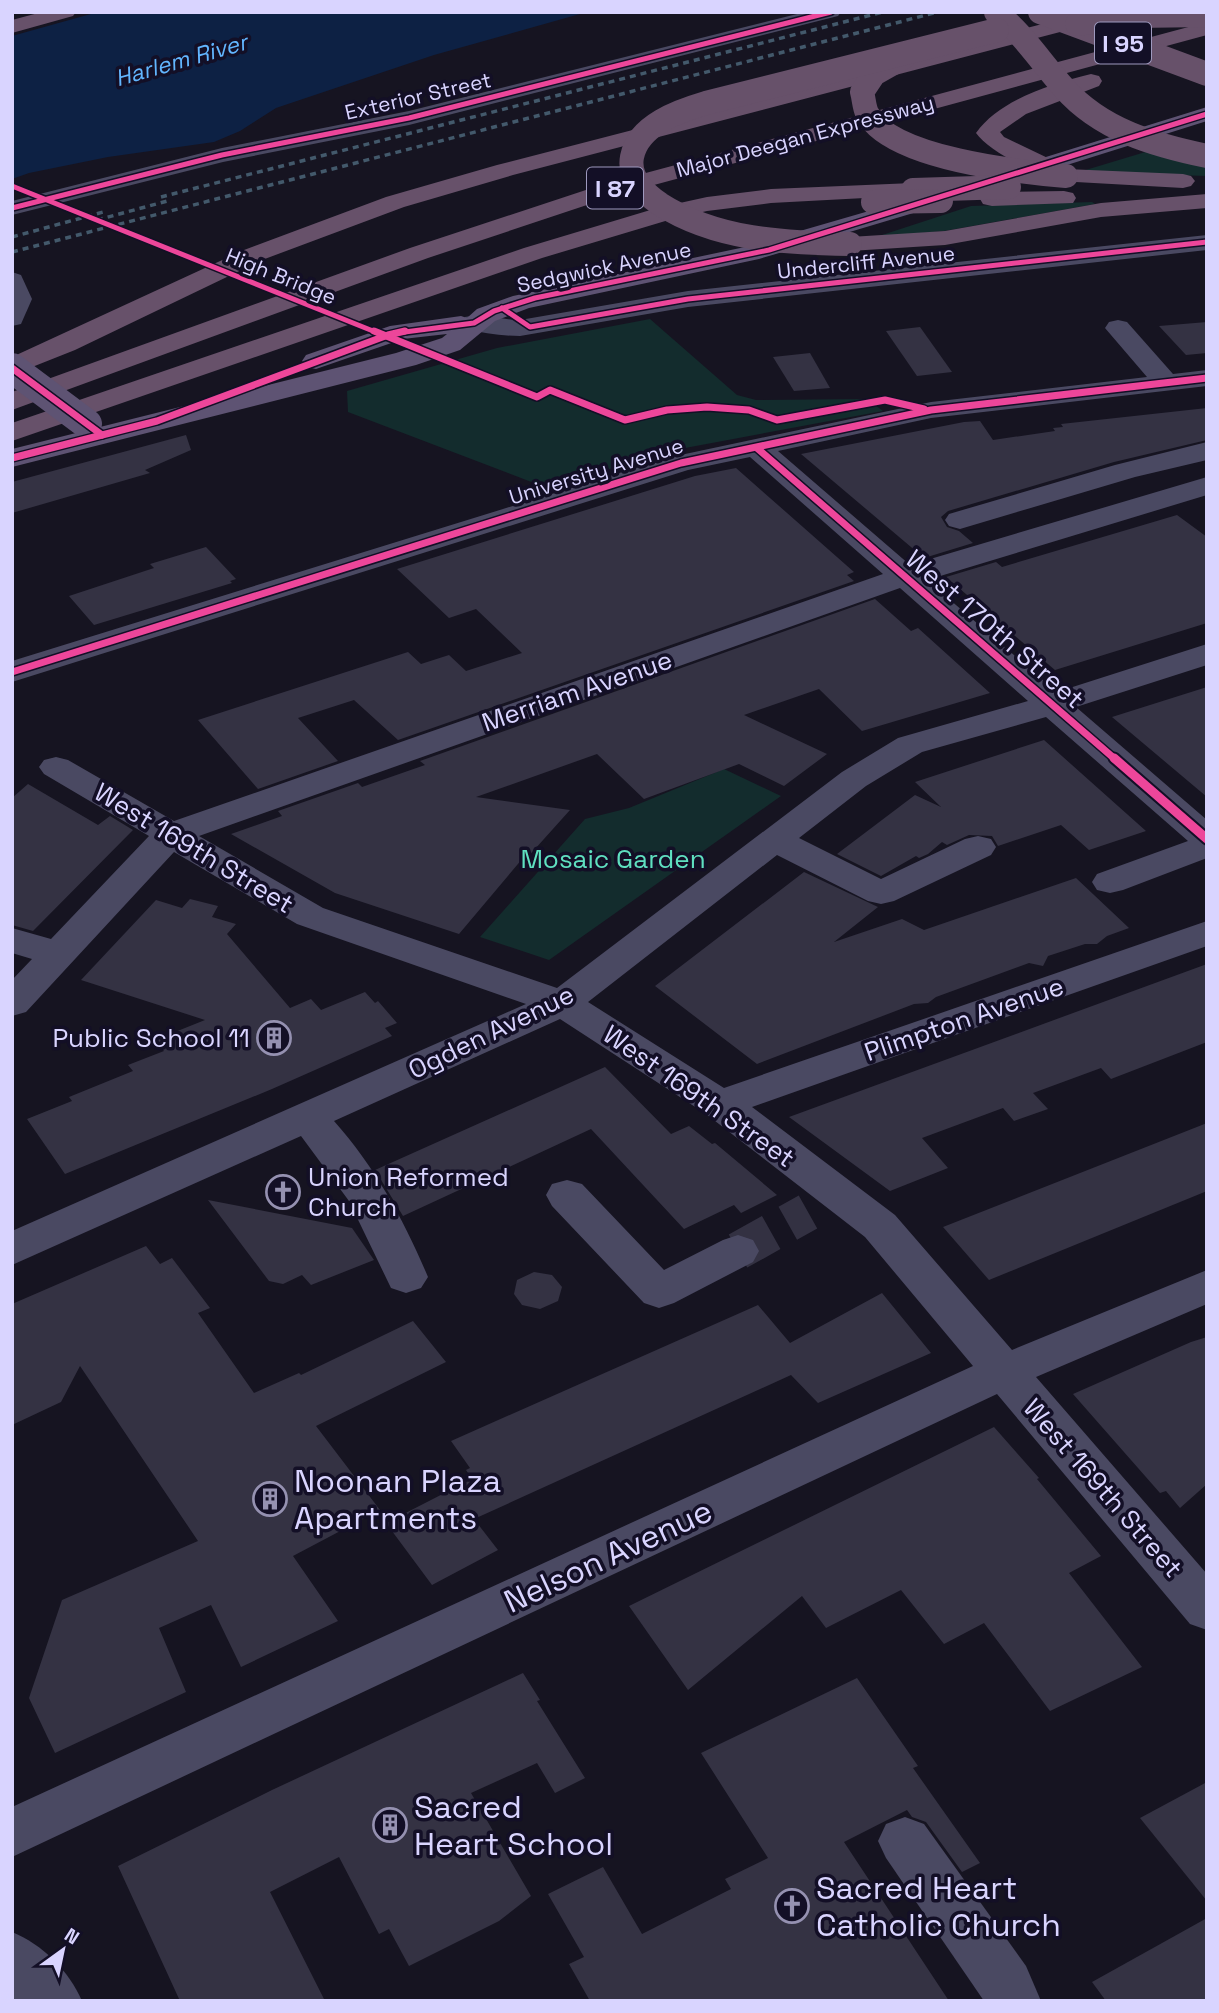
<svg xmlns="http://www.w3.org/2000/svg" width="1219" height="2013" font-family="'Space Grotesk',sans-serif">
  <rect width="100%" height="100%" fill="#161421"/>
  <g fill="#132c2d">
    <polygon points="1152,150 1207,163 1207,176 1079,172"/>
    <polygon points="1092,202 1095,204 944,231 876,237 971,206"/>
    <polygon points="650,319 737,395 756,400 867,399 883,411 669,451 547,488 348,412 347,391 497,348"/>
    <polygon points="724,769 781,796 549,960 480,937 585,819 629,808"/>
  </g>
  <polygon fill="#0d2144" points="98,12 587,12 434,55 276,108 240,131 214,142 108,157 29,173 12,179 12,36"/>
  <g fill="#343243">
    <polygon points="1207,322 1207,353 1186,355 1159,326"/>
    <polygon points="920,327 952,372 917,376 886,331"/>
    <polygon points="810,353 830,388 794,391 773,357"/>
    <polygon points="1207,408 1207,440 1114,462 948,511 941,517 947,527 959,531 973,543 924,558 801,454 964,422 980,421 993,440 1055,431 1053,428 1063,427 1061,424"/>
    <polygon points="186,435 191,450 145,470 150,473 12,513 12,482"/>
    <polygon points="736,468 854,572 847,575 854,581 398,740 354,700 298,718 338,761 258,789 198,720 408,652 421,664 449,655 466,671 522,653 476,609 449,618 397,569 695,476"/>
    <polygon points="1177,515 1207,537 1207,623 1055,670 946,577 996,562 1002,567"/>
    <polygon points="206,547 236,579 230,581 232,583 94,625 69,596 154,568 150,564"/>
    <polygon points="875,599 911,631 918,628 990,693 862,731 819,689 744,715 827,754 784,786 739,764 644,799 597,754 476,797 570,810 526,859 523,858 459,934 335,893 231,834 282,816 278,811 358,783 362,787 425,765 420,761"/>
    <polygon points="1207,687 1207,797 1112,717"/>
    <polygon points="1044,740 1146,831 1089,850 1061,825 998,846 992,836 969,835 947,845 942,842 928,854 919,858 916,856 881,876 837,854 915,795 941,807 915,782"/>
    <polygon points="28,784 98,825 110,816 133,830 33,931 12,925 12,798"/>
    <polygon points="804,872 878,907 834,942 902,919 924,930 1076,878 1129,928 1107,936 1097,944 1085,944 1048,956 1043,966 1029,963 936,997 928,1003 914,1004 757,1064 655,986"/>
    <polygon points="190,899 218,906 212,917 236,924 227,934 290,1008 311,999 321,1010 365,992 375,1003 378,1001 397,1023 385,1028 392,1036 272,1089 65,1174 27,1119 72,1101 69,1097 133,1071 128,1065 164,1051 155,1040 205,1020 81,980 156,900 182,908"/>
    <polygon points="1207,964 1207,1042 1111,1079 1101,1068 1033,1093 1048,1109 1014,1121 1003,1108 922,1138 948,1168 890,1191 789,1117"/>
    <polygon points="605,1067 671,1134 689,1126 712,1144 715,1143 777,1195 741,1213 734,1205 684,1229 591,1129 403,1216 375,1170"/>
    <polygon points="1207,1123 1207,1191 989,1280 943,1227"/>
    <polygon points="208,1200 352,1228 374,1260 311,1285 302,1275 283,1284 269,1281"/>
    <polygon points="146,1246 160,1264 172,1258 210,1308 198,1313 254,1393 299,1373 301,1375 413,1321 446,1362 316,1426 380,1510 293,1556 338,1621 241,1667 211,1605 159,1628 186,1692 55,1753 29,1698 62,1600 198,1541 80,1366 61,1402 12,1425 12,1304"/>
    <polygon points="534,1272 552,1275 562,1287 558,1301 540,1309 522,1305 514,1294 517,1280"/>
    <polygon points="882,1293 931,1353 818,1403 791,1375 474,1519 498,1550 432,1585 386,1523 472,1479 466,1470 470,1468 451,1441 758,1305 790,1343"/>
    <polygon points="1207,1337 1207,1484 1180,1508 1166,1491 1160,1493 1073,1394 1191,1342"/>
    <polygon points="994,1427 1039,1478 1037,1479 1101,1556 1069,1573 1142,1667 1050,1711 984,1623 944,1644 901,1590 826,1628 802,1596 688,1690 629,1606"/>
    <polygon points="523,1673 540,1700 537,1701 585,1778 555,1793 537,1763 471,1793 531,1896 499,1921 409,1966 389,1929 379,1934 339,1857 270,1892 325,2001 180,2001 118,1866 272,1790"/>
    <polygon points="857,1678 918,1766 913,1768 980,1863 962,1872 926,1822 912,1817 907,1810 844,1842 949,2001 590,2001 569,1964 584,1957 548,1894 603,1867 642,1934 731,1889 725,1879 768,1858 701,1753"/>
    <polygon points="1207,1782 1207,1901 1140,1818"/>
    <polygon points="1207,1918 1207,2001 1106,2001 1092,1982"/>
  </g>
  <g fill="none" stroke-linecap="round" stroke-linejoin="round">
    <polyline stroke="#333142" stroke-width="38" stroke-dasharray="38 19" stroke-linecap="butt" points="738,1251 808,1212"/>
    <g fill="#4a4962" fill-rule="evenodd">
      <polygon points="805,12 841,12 838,16 409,125 223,162 12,215 12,201 222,148 409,111"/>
      <path d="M1207 235V250L688 307 520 336C501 336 483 333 465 329L461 323 465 317C482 313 502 320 520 320L688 291Z"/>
      <polygon points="12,272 21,275 32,299 21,324 12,326"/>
      <path d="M1118 320 1127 322 1173 374 1207 370V386L931 418 778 451 910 565 1207 477V495L927 580 1057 692 1207 644V665L1076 707 1207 820V858L1123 890 1110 893 1097 890 1092 882 1097 874 1188 841 1046 717 922 752 866 786 799 838 881 879 965 839 978 836 991 839 996 847 991 855 894 901 881 904 868 901 777 855 588 1002 724 1088 1207 921V946L752 1107 895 1215 1012 1350 1207 1270V1304L1036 1377 1207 1574V1630L1190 1624 997 1394 12 1857V1807L973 1366 865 1237 706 1114 560 1019 334 1121C375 1167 404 1220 428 1277L421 1288 406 1293 391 1288 349 1201 301 1136 12 1265V1231L526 1004 297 924 174 852 26 1012 12 1016V980L32 959 12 953V928L51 939 149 836 44 774 39 767 44 760 56 757 68 760 174 821 883 574 750 457 688 470 12 682V661L671 457 931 402 1147 377 1105 328 1109 322ZM900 588 1028 701 898 738 842 772 557 988 323 908 199 836Z"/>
      <polygon points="1207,442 1207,460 1135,477 960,529 949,526 945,520 949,514 1115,465"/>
      <polygon points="567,1180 582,1184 664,1270 723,1240 738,1235 753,1240 759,1251 753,1262 674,1303 659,1308 644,1303 552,1206 546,1195 552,1184"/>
      <polygon points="905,1817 924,1824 1026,1966 1041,2001 984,2001 886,1858 878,1841 886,1824"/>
      <path d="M12 1932C42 1944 69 1971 82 2001H16L12 1997Z"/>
    </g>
    <g fill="#5e5373" fill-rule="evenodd">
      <polygon points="1207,107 1207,121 1010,183 994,183 990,178 994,173"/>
      <polygon points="938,191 947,193 950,198 947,203 759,259 529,308 495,321 460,350 416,365 12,467 12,449 396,353 442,338 447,334 403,339 316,369 306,367 302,361 306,355 390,326 461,316 467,318 477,309 513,296 745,247"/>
    </g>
    <g fill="#67516a" fill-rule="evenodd">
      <polygon points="42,12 76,12 73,16 12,33 12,20"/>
      <polygon points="1089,12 1112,12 1113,15 1110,19 513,175 404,207 262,260 75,350 12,375 12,357 244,250 386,197 497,165"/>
      <polygon points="1207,22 1207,35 617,195 428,258 12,410 12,392 410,248 601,185"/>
      <path d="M1091 74 1099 76 1102 81 1099 86 1026 114 1000 132 1004 137 1052 160 1056 165 1052 170C1032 175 988 150 976 133 1000 99 1052 84 1091 74Z"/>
      <polygon points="1066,169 1183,174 1191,176 1195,181 1191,186 1183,188 1058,181 1054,176 1058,171"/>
      <polygon points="913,183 921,185 925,190 921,195 771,203 707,211 672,219 542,258 12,441 12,423 524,248 657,208 707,197 771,189"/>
      <polygon points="1064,191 1073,193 1076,198 1073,203 992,206 983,204 980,199 983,194 992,192"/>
      <polygon points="1207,194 1207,208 1101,217 945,245 850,251 841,249 838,244 841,239 850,237 945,231 1101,203"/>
    </g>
    <g stroke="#43596b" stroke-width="3.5" stroke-dasharray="6 5" stroke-linecap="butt">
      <polyline points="161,197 883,12"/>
      <polyline points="97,220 171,200"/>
      <polyline points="12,237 107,211"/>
      <polyline points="12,252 938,12"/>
    </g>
    <polyline stroke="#5e5373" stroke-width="30" points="12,368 87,424"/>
    <g stroke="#67516a" stroke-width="24">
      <path d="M996 12C1023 34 1041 62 1064 88 1101 130 1154 145 1207 156"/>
      <polyline points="1040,12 1207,74"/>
      <polyline points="1077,24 1135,16 1207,15"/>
      <path d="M904 57 874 74 862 92C864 99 864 107 867 113 890 159 1020 172 1066 176"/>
      <polyline points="913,190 1009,187"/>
      <polyline points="873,202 941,201"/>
      <path d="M850 244C785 243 716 240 660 204 644 193 628 178 632 157 638 125 679 111 706 103L997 30"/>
    </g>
    <g stroke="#130f26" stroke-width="8">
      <g id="cycleway-far2">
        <polyline points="12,186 378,333"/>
        <polyline points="12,208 222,155 409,118 831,12"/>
        <polyline points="502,308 530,327 688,299 1207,242"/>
        <polyline points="397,333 474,323 494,311 535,298 769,250 1207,114"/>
      </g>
    </g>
    <g stroke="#130f26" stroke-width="10">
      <g id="cycleway-far1">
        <polyline points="374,331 537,397 550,390 625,420 667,410 707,407 749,410 777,420 885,400 924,409"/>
        <polyline points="12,368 102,435"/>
        <polyline points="757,448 1116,760"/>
        <polyline points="12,458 157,421 388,335 405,331"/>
        <polyline points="12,672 681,463 931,410 1207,378"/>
      </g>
    </g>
    <g stroke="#130f26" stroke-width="13">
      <polyline id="cycleway" points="1114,758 1207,839"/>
    </g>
    <use href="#cycleway-far2" stroke="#ed469a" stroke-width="5"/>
    <use href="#cycleway-far1" stroke="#ed469a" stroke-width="7"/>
    <use href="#cycleway" stroke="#ed469a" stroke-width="9"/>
  </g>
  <defs>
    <g id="building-ring" transform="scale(1.75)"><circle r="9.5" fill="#130f26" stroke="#9591b1" stroke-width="1.5"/><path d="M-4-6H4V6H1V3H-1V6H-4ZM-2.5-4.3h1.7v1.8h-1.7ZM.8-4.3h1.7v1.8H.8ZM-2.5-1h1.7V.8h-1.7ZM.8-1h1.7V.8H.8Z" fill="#9591b1"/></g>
    <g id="church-ring" transform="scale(1.75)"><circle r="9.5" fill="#130f26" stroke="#9591b1" stroke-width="1.5"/><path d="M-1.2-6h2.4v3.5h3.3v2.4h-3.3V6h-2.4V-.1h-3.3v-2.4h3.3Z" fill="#9591b1"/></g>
  </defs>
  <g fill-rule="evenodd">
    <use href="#building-ring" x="274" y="1038"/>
    <use href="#church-ring" x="283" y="1192"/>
    <use href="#building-ring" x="270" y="1499"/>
    <use href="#building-ring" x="390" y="1825"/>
    <use href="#church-ring" x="792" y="1906"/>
  </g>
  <g text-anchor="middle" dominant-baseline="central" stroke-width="7" stroke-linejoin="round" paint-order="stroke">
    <g font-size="21" fill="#d9d4ff" stroke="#130f26">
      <text transform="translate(418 96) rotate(-13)">Exterior Street</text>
      <text transform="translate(805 136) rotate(-15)">Major Deegan Expressway</text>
      <text transform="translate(866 262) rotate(-6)">Undercliff Avenue</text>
      <text transform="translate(604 267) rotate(-12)">Sedgwick Avenue</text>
      <text transform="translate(281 276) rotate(22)">High Bridge</text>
      <text transform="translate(596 471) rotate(-17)">University Avenue</text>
    </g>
    <g font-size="23" font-style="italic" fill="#62b6ff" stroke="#130f26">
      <text transform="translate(181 60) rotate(-16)">Harlem River</text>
    </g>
    <g fill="#130f26" stroke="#9e99be" stroke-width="2">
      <rect x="1095" y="22.5" width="56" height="41" rx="5"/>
      <rect x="587" y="167.5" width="56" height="41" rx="5"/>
    </g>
    <g font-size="24" font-weight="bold" fill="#d9d4ff">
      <text x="1123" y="43">I 95</text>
      <text x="615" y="188">I 87</text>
    </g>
    <g font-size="26" fill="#d9d4ff" stroke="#130f26">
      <text transform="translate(995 629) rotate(41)">West 170th Street</text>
      <text transform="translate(577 691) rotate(-19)">Merriam Avenue</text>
      <text transform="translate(194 848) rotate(31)">West 169th Street</text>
      <text transform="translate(964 1019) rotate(-19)">Plimpton Avenue</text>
      <text transform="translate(491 1032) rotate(-26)">Ogden Avenue</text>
      <text transform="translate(699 1096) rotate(35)">West 169th Street</text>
      <text transform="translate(1103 1488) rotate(49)">West 169th Street</text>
    </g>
    <g font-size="26" fill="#5fe0c0" stroke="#130f26">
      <text x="613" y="859">Mosaic Garden</text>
    </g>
    <g font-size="26" fill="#d9d4ff" stroke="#130f26" text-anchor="end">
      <text x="250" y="1038">Public School 11</text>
      <text x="308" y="1177" text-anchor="start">Union Reformed<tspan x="308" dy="30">Church</tspan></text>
    </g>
    <g font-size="32" fill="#d9d4ff" stroke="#130f26" text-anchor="start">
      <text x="294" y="1481">Noonan Plaza<tspan x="294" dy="37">Apartments</tspan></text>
      <text x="414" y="1807">Sacred<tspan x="414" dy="37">Heart School</tspan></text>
      <text x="816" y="1888">Sacred Heart<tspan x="816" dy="37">Catholic Church</tspan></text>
    </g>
    <g font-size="32" fill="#d9d4ff" stroke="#130f26">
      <text transform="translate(608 1556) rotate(-25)">Nelson Avenue</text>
    </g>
  </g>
  <rect width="1219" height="2013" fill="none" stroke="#d9d4ff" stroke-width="28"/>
  <g transform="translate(63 1950) rotate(33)" stroke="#130f26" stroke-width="5" paint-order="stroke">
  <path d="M0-5L12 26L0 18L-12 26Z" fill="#d9d4ff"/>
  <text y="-10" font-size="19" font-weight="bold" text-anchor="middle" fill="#d9d4ff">N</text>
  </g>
</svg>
